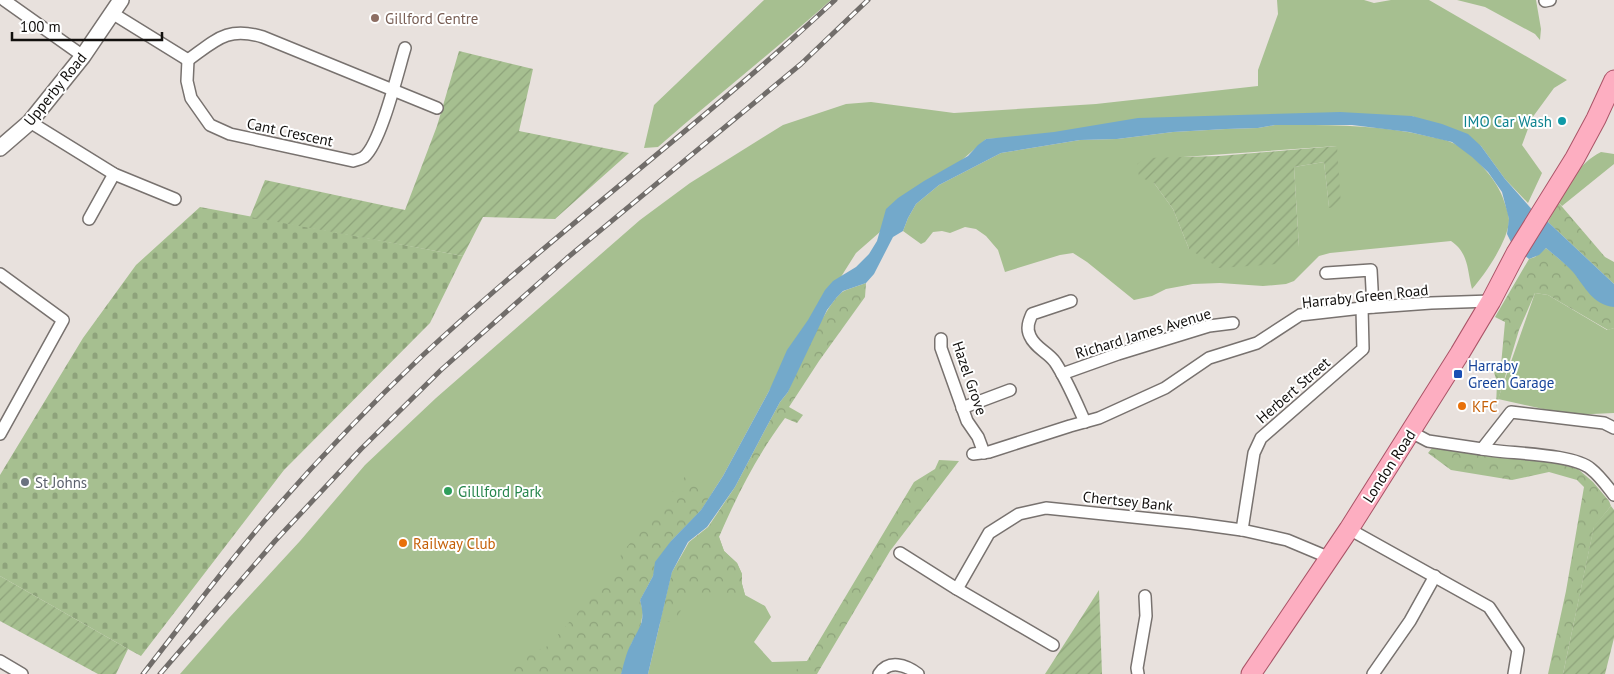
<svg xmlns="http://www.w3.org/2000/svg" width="1614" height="674" font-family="'PT Sans',sans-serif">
  <defs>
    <pattern id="forest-crowns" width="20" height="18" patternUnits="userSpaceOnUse" patternTransform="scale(1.25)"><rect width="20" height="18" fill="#a6bf90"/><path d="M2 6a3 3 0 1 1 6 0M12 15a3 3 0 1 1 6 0" fill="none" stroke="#8ea37b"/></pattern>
    <pattern id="cemetery-stones" width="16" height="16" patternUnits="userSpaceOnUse" patternTransform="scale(1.25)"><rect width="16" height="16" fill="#a6bf90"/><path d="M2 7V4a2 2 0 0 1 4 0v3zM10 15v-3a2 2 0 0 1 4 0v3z" fill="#8ea37b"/></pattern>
    <pattern id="garden-furrows" width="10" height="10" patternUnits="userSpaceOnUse" patternTransform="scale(1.25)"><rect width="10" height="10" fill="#a6bf90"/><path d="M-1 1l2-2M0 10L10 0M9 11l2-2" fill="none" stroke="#8ea37b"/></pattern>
  </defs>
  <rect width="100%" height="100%" fill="#e8e1dd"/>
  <g fill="#a6bf90" fill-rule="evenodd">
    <path d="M764 0H831C775 50 715 97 658 147L644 148 654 105Z"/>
    <polygon points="1277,0 1364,0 1374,3 1391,0 1429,0 1567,80 1554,88 1532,118 1522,145 1542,173 1528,203 1505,179 1481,146 1412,116 986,139 856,253 769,391 723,476 701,510 671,541 640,600 631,644 621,674 180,674 229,618 300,541 365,465 436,398 640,220 690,183 783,125 846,104 871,102 954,113 1096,104 1258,86 1258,70 1278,14"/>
    <polygon points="1457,0 1536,0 1541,29 1540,40 1535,34 1485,7"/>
    <path d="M1275 125C1326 125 1377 124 1427 136 1435 138 1445 139 1453 143 1473 153 1498 180 1504 201 1506 207 1509 214 1509 220 1509 239 1485 275 1472 289 1467 270 1469 253 1451 241L1330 253 1319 256 1294 281 1286 284 1263 286 1220 283 1193 284 1166 289 1152 296 1134 300 1087 262 1073 253 1060 255 1005 272 998 250 986 236 976 229 965 227 950 233 942 231 933 232 925 242 921 244 903 231 908 218 916 204 939 185 1001 153 1080 140 1117 139 1173 132 1226 129 1258 128ZM1337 146 1329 207 1324 162 1294 167 1299 247 1189 249 1173 209 1154 183 1183 157Z"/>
    <path d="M1601 152 1614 154V164L1562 206 1558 202C1571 181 1578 164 1601 152Z"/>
    <polygon points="1535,293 1548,295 1607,330 1614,328 1614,413 1570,415 1498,399"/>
    <polygon points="719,537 724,551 737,563 742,574 742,584 745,595 765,606 771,617 754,642 772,662 807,661 814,674 648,674 672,572"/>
  </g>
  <g fill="url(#forest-crowns)">
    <polygon points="1558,202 1605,257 1614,262 1614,284 1548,222"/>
    <polygon points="1546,248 1610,301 1614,301 1614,328 1608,330 1548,295 1535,293 1519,330 1496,407 1497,382 1492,366 1501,365 1505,322 1495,317 1529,259 1535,257"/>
    <path d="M866 283 865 297 819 361 789 407 803 415 797 423 785 418C758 454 737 495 719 537L724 551 737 563 742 574V584L745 595 738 599C720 593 709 590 690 595L677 617 669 622H660L672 572 689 542 708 527 735 487 766 428 780 402 788 392C797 371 826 301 844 291 850 288 859 286 866 283Z"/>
    <polygon points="1485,444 1578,469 1593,482 1609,501 1611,506 1594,527 1563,674 1548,674 1566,591 1584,487 1577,480 1549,472 1512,480 1451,470 1428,453 1432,448 1444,446"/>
    <polygon points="939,460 959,461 890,551 817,674 791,674 807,661 914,482 935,469"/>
    <polygon points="691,471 712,493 701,510 671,541 655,562 653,576 640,600 643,612 640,629 631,644 621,674 506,674 513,660 548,646 619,566 621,554 688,473"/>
  </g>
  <polygon fill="url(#cemetery-stones)" points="200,207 463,256 430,323 284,470 141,656 128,649 0,576 0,475 83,338 136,265"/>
  <g fill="url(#garden-furrows)">
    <polygon points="459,51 533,69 519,131 629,153 555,219 483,217 463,256 250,217 265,180 405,210 437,126"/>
    <polygon points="1337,146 1341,206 1329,208 1324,162 1294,167 1299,247 1278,264 1219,268 1189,249 1173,209 1154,183 1139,177 1137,164 1146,158 1219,156"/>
    <polygon points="1611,506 1614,510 1614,638 1605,674 1563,674 1594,526"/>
    <polygon points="0,576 128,649 116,674 98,674 0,621"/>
    <polygon points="1099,590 1102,674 1045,674"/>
  </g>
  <path fill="#73a9cb" d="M1340 112 1412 116 1442 124 1468 134 1481 146 1505 179 1536 214 1548 222 1614 284V307C1593 305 1585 287 1573 272 1565 263 1555 256 1546 248L1539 255 1529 259 1513 246 1507 234 1509 219 1502 192 1488 172 1472 157 1452 142 1409 132 1352 125H1275L1258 128 1226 129 1173 132 1117 139 1080 140 1001 153 939 185 916 204 908 218 903 231 893 237 874 274 866 283 843 291 837 297 827 310 788 392 780 402 766 428 735 487 707 527 688 542 672 572 648 674H621C624 664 626 653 631 644 640 625 646 623 640 600L653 576 655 562 671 541 701 510 723 476 769 391 787 350 808 320 825 290 833 281 856 267 869 254 877 241 886 209 898 198 924 181 968 156 978 145 986 139 1054 132 1138 118Z"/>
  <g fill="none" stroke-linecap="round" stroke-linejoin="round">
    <g stroke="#78726f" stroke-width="14">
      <g id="minor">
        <polyline points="4,0 83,56"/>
        <polyline points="1545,1 1550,0"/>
        <polyline points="112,13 188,60"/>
        <path d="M188 60 187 81 191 98 210 125 230 134 353 161C357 160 361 159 364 157 381 143 398 71 405 48"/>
        <path d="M188 60C216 40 227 26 263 37L437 108"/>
        <polyline points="30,122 114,174 175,199"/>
        <polyline points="89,219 114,174"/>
        <polyline points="1326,273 1371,270 1373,307"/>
        <polyline points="0,274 63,320 0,434"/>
        <path d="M1071 301 1032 314C1029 321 1026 328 1030 336 1035 348 1048 352 1055 362 1067 380 1076 402 1085 422"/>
        <polyline points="941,339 941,348 967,421 978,437 984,453"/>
        <polyline points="1062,374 1118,354 1209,326 1233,323"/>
        <polyline points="962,408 1010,390"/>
        <polyline points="1411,432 1428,441 1482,449 1511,412 1604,423 1614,428"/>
        <path d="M1482 449C1508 454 1573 453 1591 469 1600 476 1607 486 1614 495"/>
        <polyline points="973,454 989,452 1070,426 1099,418 1165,388 1209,358 1257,343 1300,315 1362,308 1431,303 1491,301"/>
        <polyline points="1349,529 1489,607 1518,650 1514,674"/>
        <polyline points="1242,530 1254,453 1261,438 1363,349 1362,308"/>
        <polyline points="900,553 957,589 1053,645"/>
        <polyline points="957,589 989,533 1019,514 1046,508 1191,523 1242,530 1287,540 1330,558"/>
        <polyline points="0,661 22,674"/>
        <path d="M879 674C889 659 906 665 918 674"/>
        <polyline points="1138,674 1137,668 1146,616 1145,596"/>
        <polyline points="1373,674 1410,621 1435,576"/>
      </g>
    </g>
    <g stroke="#78726f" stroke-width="18">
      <polyline id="tertiary" points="0,148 30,122 83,56 121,0"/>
    </g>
    <g stroke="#aa5467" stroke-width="21">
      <polyline id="primary" points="1251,674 1349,529 1460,353 1491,301 1516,253 1575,158 1596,119 1614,80"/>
    </g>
    <use href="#minor" stroke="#fff" stroke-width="11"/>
    <use href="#tertiary" stroke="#fff" stroke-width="15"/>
    <use href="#primary" stroke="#fdaec1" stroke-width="19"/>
    <g stroke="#716d6a" stroke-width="5">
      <g id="rail">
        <path d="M143 674C182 624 220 573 261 525 312 466 365 410 422 356 555 232 702 124 835 0"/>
        <polyline points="160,674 275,541 361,449 441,370 567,258 801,64 868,0"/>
      </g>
    </g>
    <use href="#rail" stroke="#fff" stroke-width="3" stroke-dasharray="9" stroke-linecap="butt"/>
  </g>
  <circle fill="#8d6e63" stroke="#fff" stroke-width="2" cx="375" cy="18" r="5"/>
  <circle fill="#0f9aa8" stroke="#fff" stroke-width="2" cx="1562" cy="121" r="5"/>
  <rect fill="#1a4fb4" stroke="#fff" stroke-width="2" x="1453" y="369" width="10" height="10" rx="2.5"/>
  <g fill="#e8710a" stroke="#fff" stroke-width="2">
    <circle cx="1462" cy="406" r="5"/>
    <circle cx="403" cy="543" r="5"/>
  </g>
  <circle fill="#6b7280" stroke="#fff" stroke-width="2" cx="25" cy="482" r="5"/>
  <circle fill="#2e9e5b" stroke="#fff" stroke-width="2" cx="448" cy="491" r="5"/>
  <g text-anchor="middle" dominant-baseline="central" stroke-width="4" stroke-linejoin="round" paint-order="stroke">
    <g font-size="15" fill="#785e54" stroke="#fff" text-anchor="start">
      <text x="385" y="18">Gillford Centre</text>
    </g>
    <g font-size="15" fill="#12100e" stroke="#fff">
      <text transform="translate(55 89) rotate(-51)">Upperby Road</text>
      <text transform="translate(290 132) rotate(12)">Cant Crescent</text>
      <text transform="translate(1365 296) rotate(-6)">Harraby Green Road</text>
      <text transform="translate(1143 333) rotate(-17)">Richard James Avenue</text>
      <text transform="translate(970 378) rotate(71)">Hazel Grove</text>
      <text transform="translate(1293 390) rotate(-41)">Herbert Street</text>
      <text transform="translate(1389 466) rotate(-57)">London Road</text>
      <text transform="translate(1128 501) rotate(6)">Chertsey Bank</text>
    </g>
    <g font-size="15" fill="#0d838f" stroke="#fff" text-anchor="end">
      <text x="1552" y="121">IMO Car Wash</text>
    </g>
    <g font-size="15" fill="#164399" stroke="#fff" text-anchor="start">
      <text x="1468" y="365">Harraby<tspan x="1468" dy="17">Green Garage</tspan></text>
    </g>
    <g font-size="15" fill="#c56008" stroke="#fff" text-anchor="start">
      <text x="1472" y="406">KFC</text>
      <text x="413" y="543">Railway Club</text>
    </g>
    <g font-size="15" fill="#5b616d" stroke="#fff" text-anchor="start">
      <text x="35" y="482">St Johns</text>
    </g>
    <g font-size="15" fill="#27864d" stroke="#fff" text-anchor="start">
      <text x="458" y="491">Gilllford Park</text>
    </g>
  </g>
  <path d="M12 32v8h150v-8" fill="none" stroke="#12100e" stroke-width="2.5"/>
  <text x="20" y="32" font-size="15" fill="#12100e" stroke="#ffffff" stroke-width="4" paint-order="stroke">100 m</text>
</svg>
